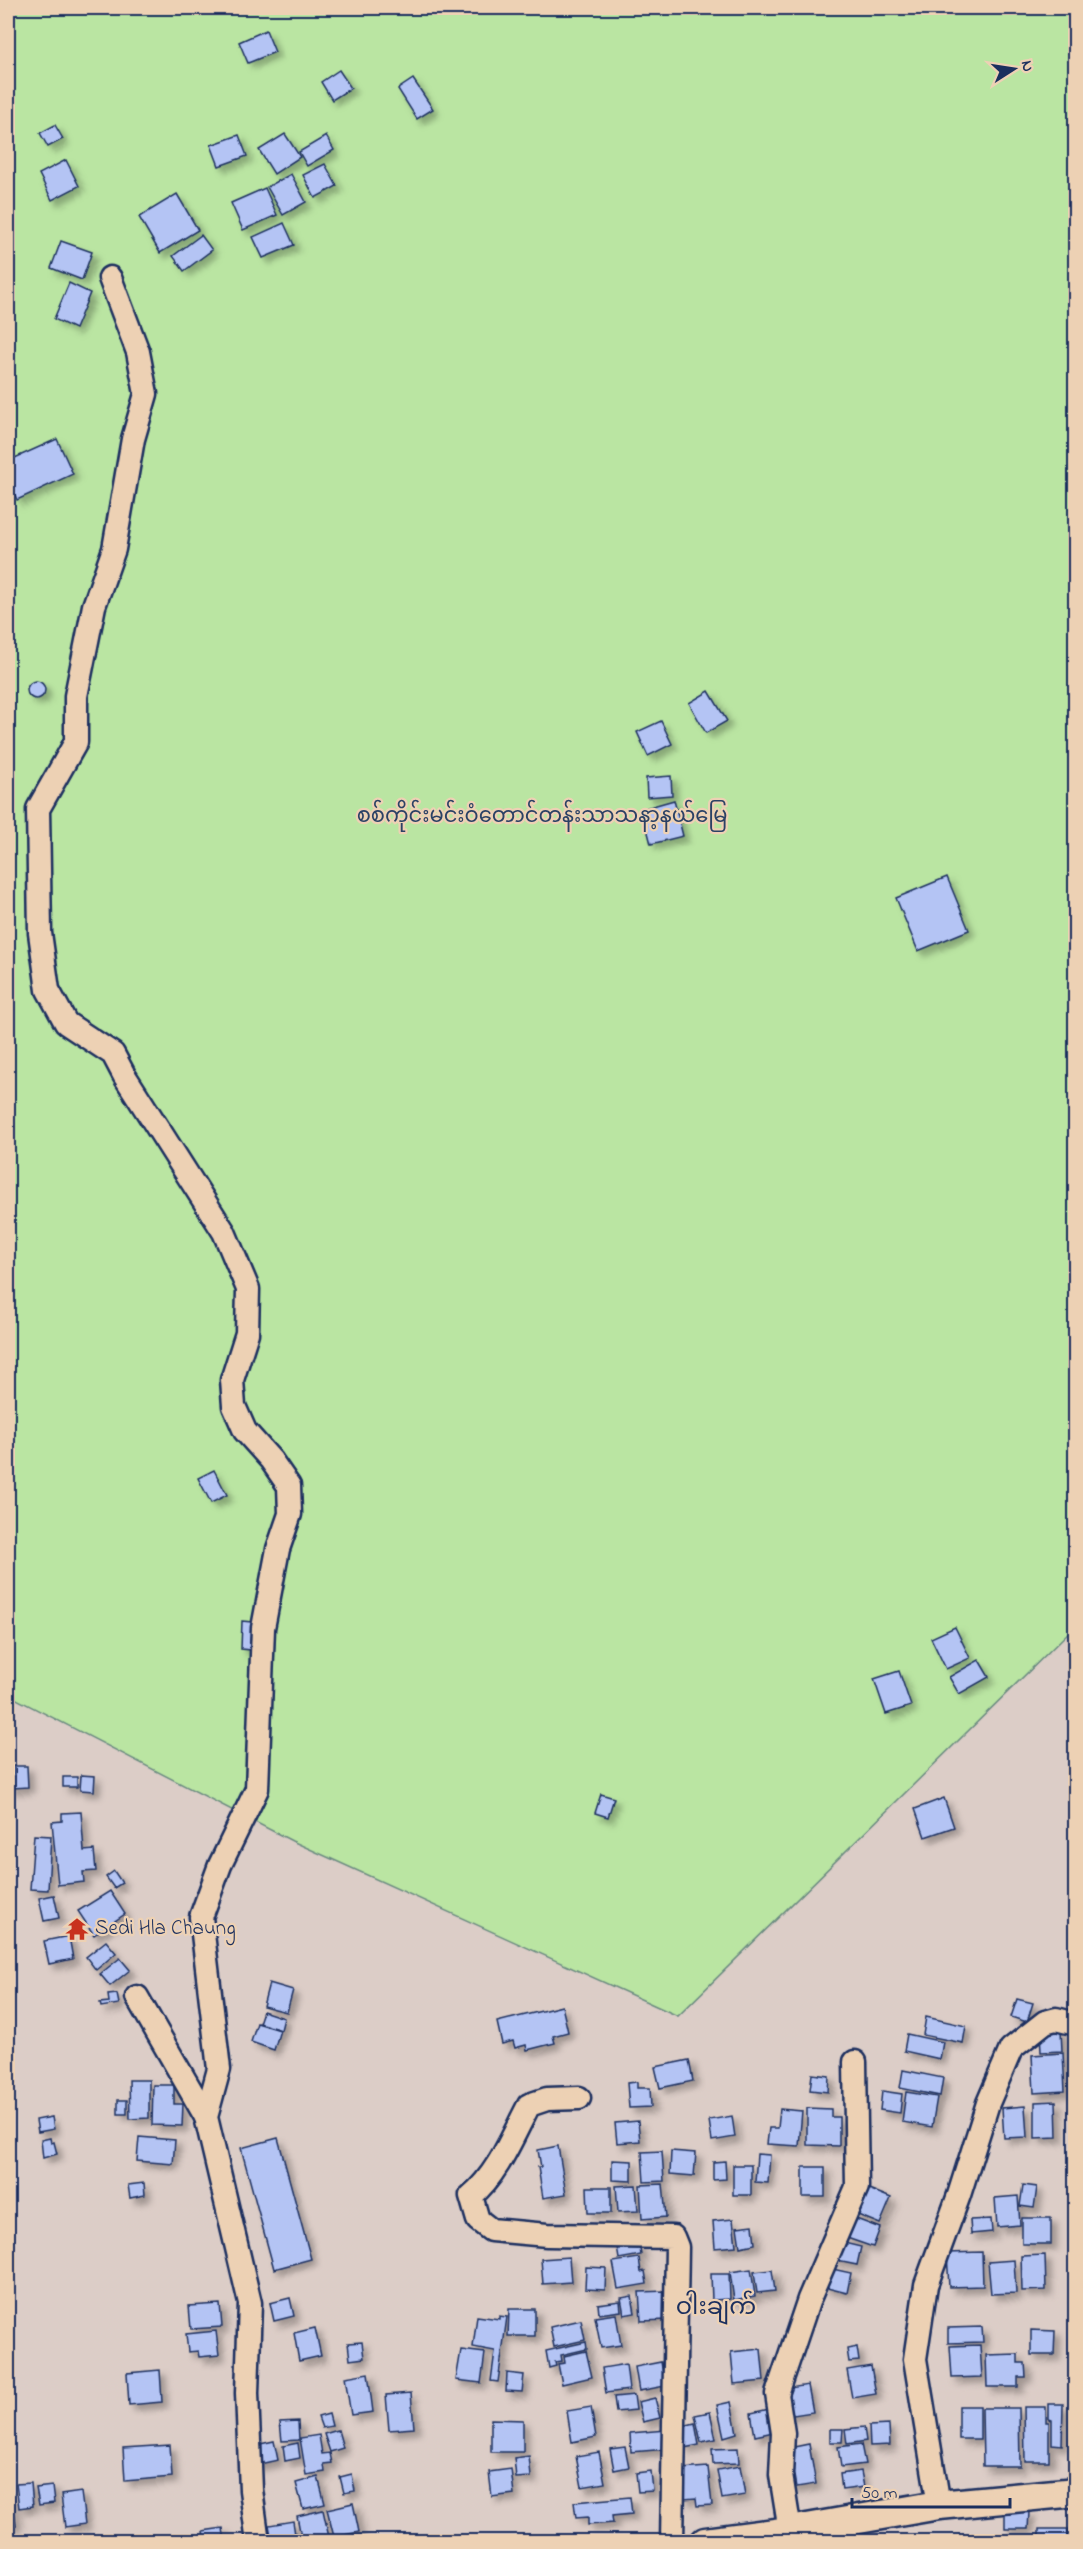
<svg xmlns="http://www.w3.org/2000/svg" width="1083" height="2549" font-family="'Indie Flower','Noto Sans Myanmar',sans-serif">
  <defs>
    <filter id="shadow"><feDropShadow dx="5.5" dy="5.5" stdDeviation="3" flood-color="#0004"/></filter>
  </defs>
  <rect width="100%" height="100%" fill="#dccdc7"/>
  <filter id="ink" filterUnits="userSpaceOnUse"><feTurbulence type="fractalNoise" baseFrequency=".0167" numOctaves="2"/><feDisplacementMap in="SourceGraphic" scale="12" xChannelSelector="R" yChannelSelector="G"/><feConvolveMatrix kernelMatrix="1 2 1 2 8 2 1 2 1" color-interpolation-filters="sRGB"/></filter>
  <g filter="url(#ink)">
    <polygon fill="#bae5a2" stroke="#6a8a80" stroke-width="1.5" points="8,8 1075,8 1075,1626 678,2016 292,1841 9,1695 8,1700"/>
    <g fill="#b4c4f4" stroke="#1b2f5e" stroke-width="1.5" filter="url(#shadow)">
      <polygon points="266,30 275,52 248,63 239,42"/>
      <polygon points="339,70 351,88 332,100 321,82"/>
      <polygon points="413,79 433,109 417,119 398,89"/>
      <polygon points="55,125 63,139 48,147 40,133"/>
      <polygon points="285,134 300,157 274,174 259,150"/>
      <polygon points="239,135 247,156 219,166 211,145"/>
      <polygon points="326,136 334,150 307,166 299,152"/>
      <polygon points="66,160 79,186 52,200 39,174"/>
      <polygon points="325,164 337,186 315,198 303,175"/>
      <polygon points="291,174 306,202 283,215 267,187"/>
      <polygon points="265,188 277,215 243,230 231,203"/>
      <polygon points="177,194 198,230 160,253 139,217"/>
      <polygon points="284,223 294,245 263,258 253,237"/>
      <polygon points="201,235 212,250 184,271 173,256"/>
      <polygon points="61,241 92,252 82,280 51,268"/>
      <polygon points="69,283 90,293 75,329 54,319"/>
      <polygon points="57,439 73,474 17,500 8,479 8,461"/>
      <circle cx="36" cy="690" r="9"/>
      <polygon points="709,691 727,721 706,733 689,703"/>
      <polygon points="661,721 672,744 648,756 637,732"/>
      <polygon points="671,776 672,795 647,797 646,778"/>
      <polygon points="674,800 683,836 651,844 642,809"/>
      <polygon points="947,877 969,930 918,951 896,898"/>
      <polygon points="214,1470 227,1495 211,1503 198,1478"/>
      <polygon points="242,1621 252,1622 250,1650 241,1649"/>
      <polygon points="955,1627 970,1658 946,1669 931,1638"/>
      <polygon points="979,1660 989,1677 959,1694 949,1677"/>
      <polygon points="899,1671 911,1706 886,1714 874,1679"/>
      <polygon points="8,1765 11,1765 12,1787 8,1787"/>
      <polygon points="13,1766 27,1766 28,1787 13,1788"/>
      <polygon points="81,1775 95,1776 94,1791 80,1790"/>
      <rect x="63" y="1777" width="14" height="10"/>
      <polygon points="601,1794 614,1798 608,1817 595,1813"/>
      <polygon points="944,1798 954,1827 925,1837 915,1809"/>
      <polygon points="81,1812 84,1851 94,1850 96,1871 83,1872 84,1882 58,1885 52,1822 62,1821 62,1813"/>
      <polygon points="34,1835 51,1836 48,1890 30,1889"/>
      <polygon points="114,1871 122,1883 114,1888 106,1877"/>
      <polygon points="110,1891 125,1914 94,1935 78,1911"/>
      <polygon points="54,1895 59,1918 44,1921 39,1898"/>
      <polygon points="69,1936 73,1959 49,1964 44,1941"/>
      <polygon points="106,1941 116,1953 96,1970 86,1957"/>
      <polygon points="120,1958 130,1970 110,1986 100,1974"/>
      <polygon points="269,1983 293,1990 287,2012 263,2006"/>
      <polygon points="117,1994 119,2004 101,2007 100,2003 109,2002 108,1995"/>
      <polygon points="1017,1999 1033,2003 1027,2022 1011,2017"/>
      <polygon points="562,2006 568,2032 553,2036 555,2043 527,2050 526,2045 515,2048 513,2041 502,2044 497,2022"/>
      <polygon points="263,2011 284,2018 281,2030 259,2023"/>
      <polygon points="926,2017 966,2026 963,2043 923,2035"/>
      <polygon points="257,2023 280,2030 274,2050 251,2042"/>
      <polygon points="1040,2030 1061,2030 1062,2051 1041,2052"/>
      <polygon points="907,2034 943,2042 940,2059 904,2051"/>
      <polygon points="1063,2053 1065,2091 1034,2093 1032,2055"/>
      <polygon points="689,2060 693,2081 660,2088 655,2067"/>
      <polygon points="903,2070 943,2078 940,2096 900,2088"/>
      <polygon points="812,2074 829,2076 828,2092 810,2090"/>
      <polygon points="129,2080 149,2080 149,2118 130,2119"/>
      <polygon points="637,2082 637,2088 650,2088 651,2107 629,2108 627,2083"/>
      <polygon points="153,2085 174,2085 174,2104 183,2104 182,2126 152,2125"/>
      <polygon points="882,2091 902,2094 900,2113 880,2110"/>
      <polygon points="906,2092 937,2097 932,2127 902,2122"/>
      <rect x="118" y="2100" width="9" height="14"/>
      <polygon points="1056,2101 1057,2137 1035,2138 1035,2102"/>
      <polygon points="1025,2106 1027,2137 1004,2138 1002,2108"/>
      <polygon points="807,2108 831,2109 831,2117 839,2117 839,2146 807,2145"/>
      <polygon points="780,2109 802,2111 799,2146 767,2144 769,2128 778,2128"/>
      <polygon points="732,2116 735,2137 712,2141 709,2120"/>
      <polygon points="52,2117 54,2129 38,2132 36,2120"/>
      <polygon points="638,2121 640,2141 617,2143 615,2123"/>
      <polygon points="139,2137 175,2140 173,2164 137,2161"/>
      <polygon points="50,2138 51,2143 54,2142 57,2154 43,2158 41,2140"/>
      <polygon points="278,2138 311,2259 274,2269 241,2148"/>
      <polygon points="558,2146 566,2194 543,2198 538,2167 541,2167 538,2150"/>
      <polygon points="662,2151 664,2181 644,2182 642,2152"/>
      <polygon points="671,2151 696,2153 694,2176 670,2174"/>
      <polygon points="757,2154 770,2155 768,2183 755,2182"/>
      <polygon points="612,2160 632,2161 632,2181 612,2180"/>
      <polygon points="725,2161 726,2179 713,2180 713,2162"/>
      <rect x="733" y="2165" width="18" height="30"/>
      <rect x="803" y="2167" width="22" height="30"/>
      <polygon points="144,2183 145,2195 130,2198 128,2185"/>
      <polygon points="663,2184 666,2217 642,2219 640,2185"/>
      <polygon points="636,2185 638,2211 618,2212 616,2186"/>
      <polygon points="1023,2185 1037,2187 1034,2208 1020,2206"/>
      <polygon points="587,2187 611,2187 611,2213 588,2213"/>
      <polygon points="864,2187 891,2198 880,2224 853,2213"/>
      <polygon points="1018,2196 1020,2225 997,2227 995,2198"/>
      <polygon points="851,2217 880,2228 873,2247 844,2237"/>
      <rect x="1022" y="2218" width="29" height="26"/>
      <polygon points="733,2219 736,2246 715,2248 713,2221"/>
      <polygon points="991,2219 992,2232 971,2234 970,2220"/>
      <polygon points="753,2225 755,2244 740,2247 737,2227"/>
      <polygon points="836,2241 861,2247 857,2265 832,2260"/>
      <polygon points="639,2243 641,2255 619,2259 617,2247"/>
      <polygon points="982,2252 983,2286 949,2287 947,2253"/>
      <polygon points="1045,2255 1046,2290 1022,2291 1021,2256"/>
      <polygon points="569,2257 571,2282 543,2284 541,2259"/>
      <polygon points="639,2258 641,2272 645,2271 647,2284 618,2289 613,2262"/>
      <polygon points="1014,2260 1016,2293 991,2294 988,2262"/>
      <polygon points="586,2267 606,2268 605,2290 585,2289"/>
      <polygon points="828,2268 851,2273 847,2293 823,2287"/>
      <polygon points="751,2269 755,2296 734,2300 730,2272"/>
      <polygon points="772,2270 775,2291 757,2293 754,2272"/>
      <polygon points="711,2274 729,2274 730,2299 712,2300"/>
      <polygon points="666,2291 668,2320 641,2321 639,2292"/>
      <polygon points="632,2296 635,2313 624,2315 621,2298"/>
      <polygon points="290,2298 294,2316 274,2321 270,2303"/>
      <polygon points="620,2301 621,2311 599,2314 598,2304"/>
      <polygon points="220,2304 222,2327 191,2329 189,2306"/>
      <polygon points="509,2309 535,2309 535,2336 508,2336"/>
      <polygon points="616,2314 621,2345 601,2348 595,2317"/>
      <polygon points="477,2316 499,2319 499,2316 507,2317 498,2382 491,2381 495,2351 473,2347"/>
      <polygon points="581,2320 585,2340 554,2347 550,2327"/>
      <polygon points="982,2327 983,2342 948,2343 948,2328"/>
      <polygon points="315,2328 321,2356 299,2361 294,2333"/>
      <polygon points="1031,2330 1055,2331 1054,2355 1031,2355"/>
      <polygon points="216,2331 219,2355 199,2357 198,2351 188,2352 186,2334"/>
      <polygon points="362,2342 364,2358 350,2360 348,2343"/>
      <polygon points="586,2342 587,2349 561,2355 562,2361 555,2362 556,2366 549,2368 546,2351"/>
      <polygon points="980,2345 982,2377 952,2378 950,2346"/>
      <polygon points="857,2347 859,2361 849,2362 847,2349"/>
      <polygon points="761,2349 764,2381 734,2384 731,2352"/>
      <polygon points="461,2350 485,2353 481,2383 456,2380"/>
      <polygon points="586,2351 592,2377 562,2384 558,2364 565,2363 564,2356"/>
      <polygon points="1018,2354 1018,2363 1025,2363 1026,2377 1018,2377 1018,2387 987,2387 986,2355"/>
      <polygon points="661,2362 665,2386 639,2391 635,2367"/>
      <polygon points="626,2364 629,2390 606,2393 602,2368"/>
      <polygon points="871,2366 876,2394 852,2398 847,2370"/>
      <polygon points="160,2370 162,2402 129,2405 127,2373"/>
      <polygon points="368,2373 373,2412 351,2415 345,2377"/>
      <polygon points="507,2373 524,2375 522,2392 506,2391"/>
      <polygon points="808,2385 813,2412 787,2416 783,2389"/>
      <polygon points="411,2393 414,2428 389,2430 386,2395"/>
      <polygon points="634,2395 636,2410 616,2412 614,2397"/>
      <polygon points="655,2398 660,2418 643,2422 638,2402"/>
      <polygon points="731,2402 737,2433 724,2437 717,2405"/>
      <polygon points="1049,2404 1063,2404 1062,2445 1052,2444 1052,2420 1049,2419"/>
      <rect x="959" y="2406" width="21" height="33"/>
      <polygon points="591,2407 596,2437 572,2442 567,2411"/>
      <polygon points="1024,2407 1046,2407 1046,2422 1049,2422 1049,2461 1025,2461"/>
      <polygon points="774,2408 778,2431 755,2436 751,2413"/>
      <polygon points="982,2408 1019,2408 1020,2466 983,2466"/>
      <polygon points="710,2412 716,2439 701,2442 695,2415"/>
      <polygon points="329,2414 332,2426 322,2428 318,2417"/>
      <polygon points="491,2419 523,2420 523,2452 491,2452"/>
      <polygon points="298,2421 299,2440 282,2441 280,2422"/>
      <polygon points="695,2423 699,2445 684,2448 679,2427"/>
      <polygon points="889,2425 890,2445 870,2446 869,2426"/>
      <polygon points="864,2427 866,2441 847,2444 845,2429"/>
      <polygon points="830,2429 843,2429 842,2442 830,2442"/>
      <polygon points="338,2430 343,2448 330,2452 324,2434"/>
      <polygon points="666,2430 668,2449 631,2452 630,2433"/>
      <polygon points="319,2435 322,2454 330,2453 332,2463 324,2464 325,2472 306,2475 300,2438"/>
      <polygon points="274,2441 278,2460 255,2465 251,2446"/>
      <polygon points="298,2443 300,2458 285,2461 283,2446"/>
      <polygon points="809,2444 816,2484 791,2488 784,2449"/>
      <polygon points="861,2444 865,2464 841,2467 838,2447"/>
      <polygon points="170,2445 172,2477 125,2481 123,2448"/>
      <polygon points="625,2447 629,2467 614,2470 610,2449"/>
      <polygon points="738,2448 739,2463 713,2464 712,2449"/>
      <polygon points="599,2452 605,2483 582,2487 576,2456"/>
      <polygon points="529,2456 531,2477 516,2478 514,2458"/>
      <polygon points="740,2466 745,2495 722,2499 717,2470"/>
      <polygon points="708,2467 712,2505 697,2506 696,2498 684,2499 681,2469"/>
      <polygon points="511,2469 514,2494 492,2497 489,2472"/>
      <polygon points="651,2471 653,2491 638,2492 636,2473"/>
      <polygon points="861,2471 864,2487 842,2490 840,2474"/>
      <polygon points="352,2474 355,2491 344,2493 340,2477"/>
      <polygon points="318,2477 325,2504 303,2509 296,2483"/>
      <polygon points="31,2483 33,2506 19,2508 16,2484"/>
      <polygon points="52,2486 54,2503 39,2505 36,2488"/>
      <polygon points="81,2492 85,2524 65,2527 61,2495"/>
      <polygon points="8,2493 12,2493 16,2525 8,2526"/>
      <polygon points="630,2497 632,2514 612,2516 613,2523 588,2525 588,2517 576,2518 574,2502"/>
      <polygon points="353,2503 359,2532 334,2537 327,2509"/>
      <polygon points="323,2510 330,2542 302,2542 297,2516"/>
      <polygon points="1073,2510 1076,2510 1076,2542 1072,2542"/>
      <polygon points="1005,2511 1029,2512 1028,2529 1005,2529"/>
      <polygon points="293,2521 296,2542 262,2542 262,2537 271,2536 269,2525"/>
      <polygon points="223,2528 225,2542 205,2542 203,2531"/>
      <rect x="1039" y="2529" width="29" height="13"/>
    </g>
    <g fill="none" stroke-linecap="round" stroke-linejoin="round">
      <g stroke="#1b2f5e" stroke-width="27">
        <g id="minor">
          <polyline points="110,278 138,352 146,394 133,439 114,549 94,606 76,696 76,742 38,809 40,933 48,990 66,1023 113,1054 124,1075 224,1232 248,1289 247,1333 232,1380 234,1406 245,1431 271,1460 289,1486 290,1514 278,1549 263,1628 257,1789 220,1865 201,1917 219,2069 206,2117 250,2303 247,2393 251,2490 258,2542"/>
          <polyline points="137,1997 206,2117"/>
          <path d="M579 2098 547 2099 529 2105C513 2135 498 2174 471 2196L478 2220 491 2230 547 2235 673 2237 677 2247 672 2542"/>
          <polyline points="939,2505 915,2359 926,2285 959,2195 988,2103 1011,2049 1045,2022 1056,2019 1076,2024"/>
          <polyline points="790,2531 781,2475 783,2433 777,2394 809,2299 857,2187 855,2062"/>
        </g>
      </g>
      <g stroke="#1b2f5e" stroke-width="33">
        <polyline id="tertiary" points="705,2542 790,2531 939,2505 1076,2492"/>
      </g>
      <use href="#minor" stroke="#edd1b4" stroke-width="22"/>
      <use href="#tertiary" stroke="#edd1b4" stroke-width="28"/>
    </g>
  </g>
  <defs>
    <g id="temple-bare" transform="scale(1.8)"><path d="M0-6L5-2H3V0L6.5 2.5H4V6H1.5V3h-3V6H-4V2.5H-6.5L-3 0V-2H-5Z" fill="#c8321e" stroke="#edd1b4" stroke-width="2.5" paint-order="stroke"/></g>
  </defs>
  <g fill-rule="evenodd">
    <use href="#temple-bare" x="77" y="1929"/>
  </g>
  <g text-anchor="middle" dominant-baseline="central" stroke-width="4.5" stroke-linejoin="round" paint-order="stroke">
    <g font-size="21" fill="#2b4165" stroke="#edd1b4">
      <text x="542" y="817">စစ်ကိုင်းမင်းဝံတောင်တန်းသာသနာ့နယ်မြေ</text>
    </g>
    <g font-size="21" fill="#1b2f5e" stroke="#edd1b4" text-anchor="start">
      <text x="95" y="1929">Sedi Hla Chaung</text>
    </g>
    <g font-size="24" fill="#1b2f5e" stroke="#edd1b4">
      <text x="716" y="2308">ဝါးချက်</text>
    </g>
  </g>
  <rect width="1083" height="2549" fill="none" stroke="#edd1b4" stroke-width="30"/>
  <rect x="15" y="15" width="1053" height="2519" fill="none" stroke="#1b2f5e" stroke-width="2" filter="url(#ink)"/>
  <g transform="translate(1014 69) rotate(78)" stroke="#edd1b4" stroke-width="4.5" paint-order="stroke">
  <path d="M0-4.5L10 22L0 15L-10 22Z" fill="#1b2f5e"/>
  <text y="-9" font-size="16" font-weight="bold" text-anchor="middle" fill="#1b2f5e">N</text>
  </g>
  <path d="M852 2498v9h158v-9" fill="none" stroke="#1b2f5e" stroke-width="3"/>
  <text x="861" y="2498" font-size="18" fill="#1b2f5e" stroke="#edd1b4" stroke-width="4.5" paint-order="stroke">50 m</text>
</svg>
